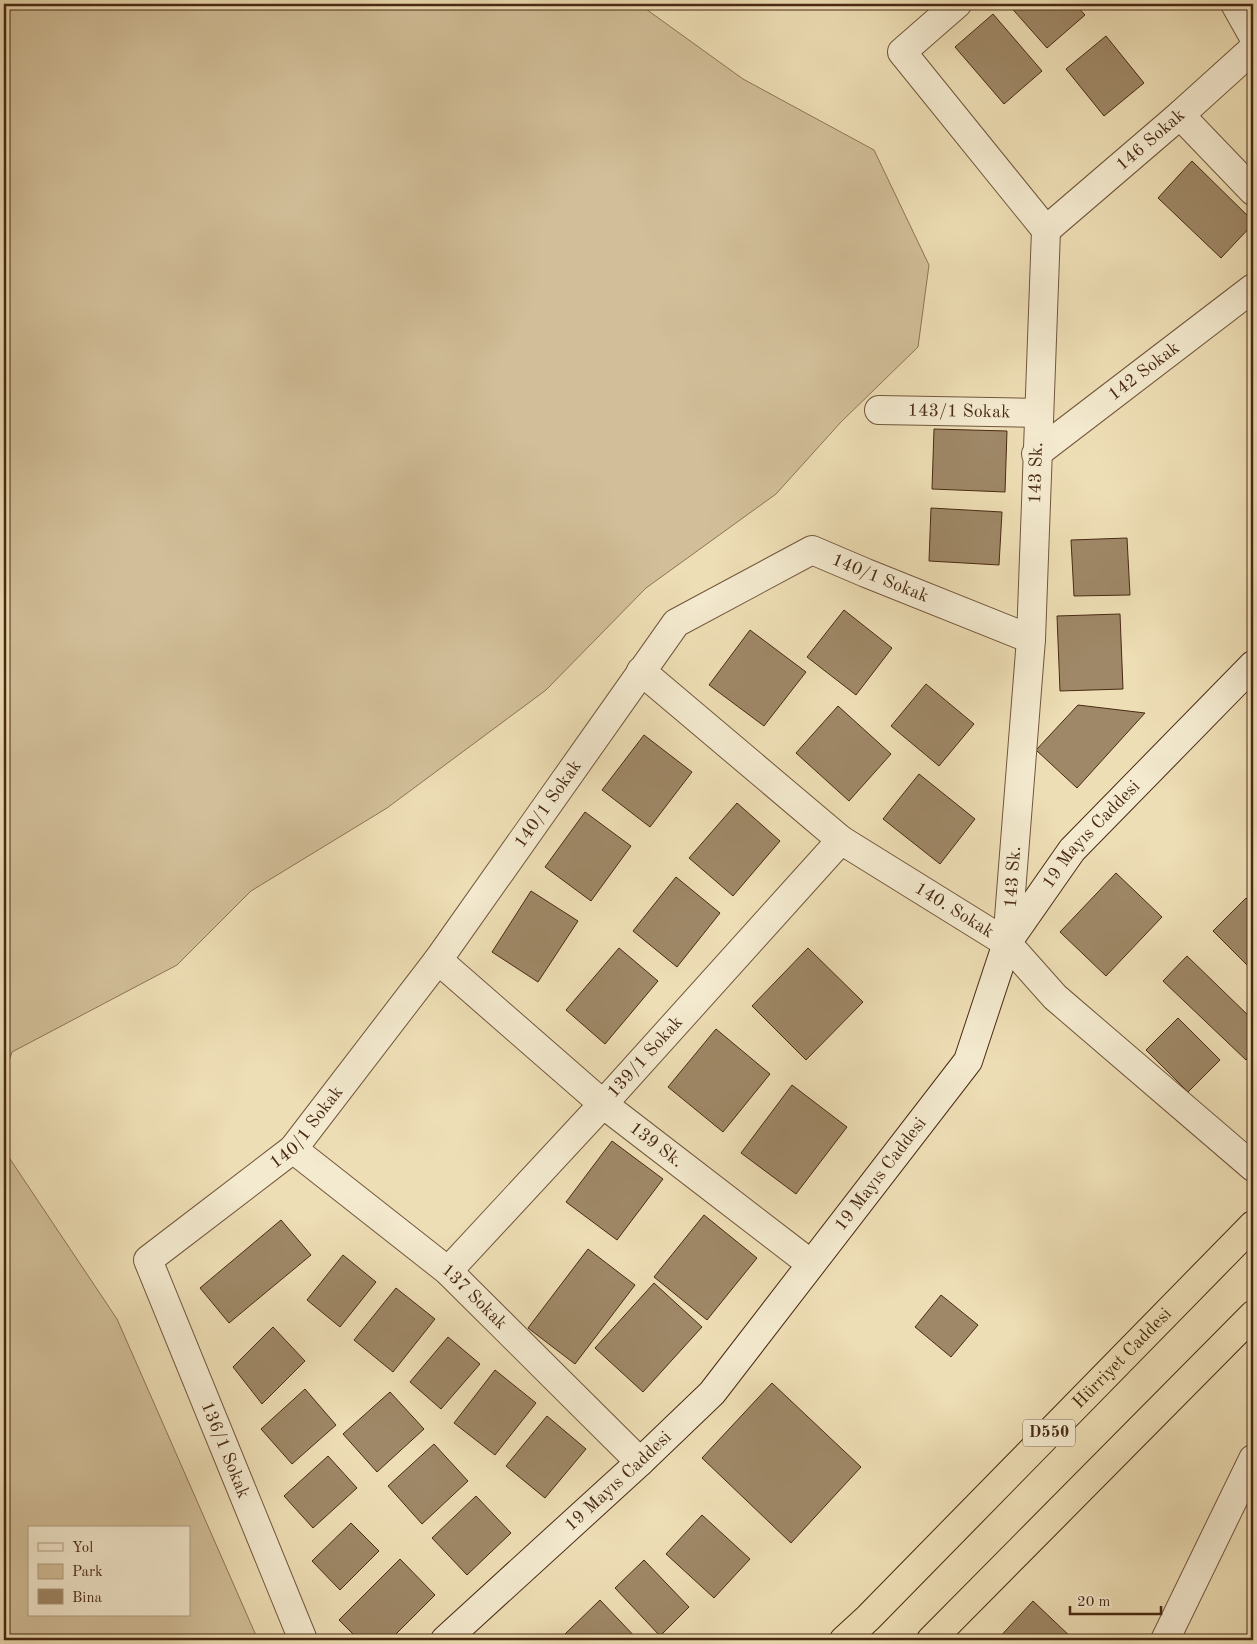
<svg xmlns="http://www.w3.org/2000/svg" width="1257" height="1644" font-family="'Old Standard TT',serif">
  <rect width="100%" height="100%" fill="#eedeb5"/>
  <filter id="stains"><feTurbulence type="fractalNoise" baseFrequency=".004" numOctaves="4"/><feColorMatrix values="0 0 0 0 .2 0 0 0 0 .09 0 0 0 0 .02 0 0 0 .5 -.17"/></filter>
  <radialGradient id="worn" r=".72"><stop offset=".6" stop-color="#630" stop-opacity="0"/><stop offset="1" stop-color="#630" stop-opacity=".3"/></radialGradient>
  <g fill="#d2bf99" stroke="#8e7456" fill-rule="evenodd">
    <polygon points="4,4 639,4 743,79 874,150 929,265 918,347 841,422 776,494 646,588 546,690 387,808 251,891 177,965 12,1052 4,1075"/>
    <path d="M4 1150 117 1319 258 1640H4ZM29 1528H189V1615H29Z"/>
  </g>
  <g fill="#9f8867" stroke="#492a13">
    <polygon points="1008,4 1075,4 1085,15 1047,48"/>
    <polygon points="993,14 1042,71 1004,104 955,47"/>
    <polygon points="1106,36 1144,83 1104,116 1066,69"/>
    <polygon points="1192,161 1253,221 1253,224 1221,258 1158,198"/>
    <polygon points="934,429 1007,431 1005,492 932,489"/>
    <polygon points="931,508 1002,512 999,565 929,561"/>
    <polygon points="1127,538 1130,595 1074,596 1071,540"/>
    <polygon points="844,610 892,648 856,695 807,657"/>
    <polygon points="1120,614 1123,689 1060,691 1057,616"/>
    <polygon points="750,630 806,672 764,726 709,685"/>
    <polygon points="926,684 974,724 939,766 891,726"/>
    <polygon points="1078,705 1145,713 1077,788 1036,750"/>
    <polygon points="838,706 891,754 849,801 796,753"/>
    <polygon points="644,735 692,772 650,827 602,790"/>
    <polygon points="919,774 975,819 940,864 883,819"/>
    <polygon points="737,803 780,841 733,896 689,858"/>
    <polygon points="585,812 631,846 591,901 545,867"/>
    <polygon points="1116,873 1162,917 1106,976 1060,932"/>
    <polygon points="676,877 720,913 677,967 633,931"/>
    <polygon points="531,891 578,921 538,982 492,952"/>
    <polygon points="1246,898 1253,905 1253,971 1213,931"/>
    <polygon points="619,948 658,981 605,1044 566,1010"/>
    <polygon points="808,948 863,1002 806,1060 752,1006"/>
    <polygon points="1187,956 1253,1020 1253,1052 1246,1060 1163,981"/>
    <polygon points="1178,1018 1220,1060 1188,1092 1146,1050"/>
    <polygon points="716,1029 770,1074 723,1132 668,1087"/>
    <polygon points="792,1085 847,1127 796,1194 741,1153"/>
    <polygon points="612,1141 663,1179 617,1240 566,1202"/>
    <polygon points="704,1215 757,1258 707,1320 654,1277"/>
    <polygon points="281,1220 311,1255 229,1323 200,1288"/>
    <polygon points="588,1249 635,1285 575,1364 528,1328"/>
    <polygon points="343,1255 376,1282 340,1327 307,1300"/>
    <polygon points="654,1283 702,1327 643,1392 595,1348"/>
    <polygon points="396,1288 435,1319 393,1372 354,1340"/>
    <polygon points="941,1295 978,1325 951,1357 915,1327"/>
    <polygon points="273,1327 305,1361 262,1404 233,1367"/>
    <polygon points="448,1337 480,1364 441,1409 410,1382"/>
    <polygon points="495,1370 536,1403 495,1455 454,1423"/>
    <polygon points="772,1383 861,1467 791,1543 702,1458"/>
    <polygon points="305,1389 336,1425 292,1464 261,1429"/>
    <polygon points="390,1392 424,1429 377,1472 343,1434"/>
    <polygon points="547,1416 586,1449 545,1498 506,1466"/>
    <polygon points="434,1444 468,1481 422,1524 388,1486"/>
    <polygon points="328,1456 357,1488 313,1528 284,1496"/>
    <polygon points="476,1496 511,1533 467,1575 432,1538"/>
    <polygon points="702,1515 750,1559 714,1598 666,1554"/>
    <polygon points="351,1523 379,1551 340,1590 312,1561"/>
    <polygon points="400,1559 435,1595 390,1640 359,1640 339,1620"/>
    <polygon points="644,1560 689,1607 660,1636 615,1588"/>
    <polygon points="600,1600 638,1640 571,1640 565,1634"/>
    <polygon points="1033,1601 1074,1640 997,1640"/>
  </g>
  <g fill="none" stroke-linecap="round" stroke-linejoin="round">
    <g stroke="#72573c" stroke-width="30">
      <g id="street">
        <polyline points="957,4 902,52 1046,230 1031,639 1007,943"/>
        <polyline points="1235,4 1253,36"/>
        <polyline points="1180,115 1253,191"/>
        <path id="s1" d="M1046 230 1180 115 1253 49"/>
        <path id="s2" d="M879 410 1039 413"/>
        <path id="s3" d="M1036 454 1253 288"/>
        <path id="s4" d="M641 671 841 840 1007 943 1055 997 1253 1167"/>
        <path id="s5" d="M438 960 603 1104 811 1264"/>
        <path id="s6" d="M293 1149 448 1271 640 1462"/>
        <path id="s7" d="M448 1271 603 1104 841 840"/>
        <path id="s8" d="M303 1640 148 1260 293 1149 438 960 676 623 812 550 866 573 1031 639"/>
        <polyline points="1165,1640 1253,1459"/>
      </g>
    </g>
    <g stroke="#492a13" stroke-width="30">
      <g id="secondary">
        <path id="s9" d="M445 1640 640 1462 712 1393 968 1061 1007 943 1072 850 1253 665"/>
      </g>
    </g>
    <g stroke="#492a13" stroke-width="30">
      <g id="highway">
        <path id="s10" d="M844 1640 868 1618 1253 1225"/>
        <polyline points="931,1640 1253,1315"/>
      </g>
    </g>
    <use href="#street" stroke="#f4eacf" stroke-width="28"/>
    <use href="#secondary" stroke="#f4eacf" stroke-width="28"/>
    <use href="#highway" stroke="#eedeb5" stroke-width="28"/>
  </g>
  <g text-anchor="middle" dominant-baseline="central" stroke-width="5" stroke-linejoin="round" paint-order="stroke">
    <rect fill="#f4eacf" stroke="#7c644b" stroke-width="1" x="1023" y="1419.5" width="52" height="27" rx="4"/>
    <g font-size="16" font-weight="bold" fill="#492a13">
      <text x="1049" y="1433">D550</text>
    </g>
    <g font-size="18" fill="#492a13" stroke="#f4eacf">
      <text stroke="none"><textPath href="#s1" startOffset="138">146 Sokak</textPath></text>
      <text stroke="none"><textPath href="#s3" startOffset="136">142 Sokak</textPath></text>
      <text stroke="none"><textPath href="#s2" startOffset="80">143/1 Sokak</textPath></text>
      <text transform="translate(1036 473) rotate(-88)">143 Sk.</text>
      <text stroke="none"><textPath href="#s8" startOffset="1472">140/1 Sokak</textPath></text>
      <text stroke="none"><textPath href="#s8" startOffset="1022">140/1 Sokak</textPath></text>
      <text stroke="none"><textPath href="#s9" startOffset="1045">19 Mayıs Caddesi</textPath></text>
      <text transform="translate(1013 877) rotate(-86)">143 Sk.</text>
      <text stroke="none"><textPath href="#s4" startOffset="395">140. Sokak</textPath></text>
      <text stroke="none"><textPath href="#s7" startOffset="291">139/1 Sokak</textPath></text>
      <text stroke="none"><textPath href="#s8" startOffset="618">140/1 Sokak</textPath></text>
      <text stroke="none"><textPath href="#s5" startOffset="286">139 Sk.</textPath></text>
      <text stroke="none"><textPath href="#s9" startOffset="640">19 Mayıs Caddesi</textPath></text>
      <text stroke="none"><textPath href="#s6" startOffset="234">137 Sokak</textPath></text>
      <text stroke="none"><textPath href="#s10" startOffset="396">Hürriyet Caddesi</textPath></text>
      <text transform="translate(225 1450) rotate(68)">136/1 Sokak</text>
      <text stroke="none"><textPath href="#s9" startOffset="235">19 Mayıs Caddesi</textPath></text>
    </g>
  </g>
  <rect width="1257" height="1644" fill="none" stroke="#eedeb5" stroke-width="20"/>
  <rect x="5" y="5" width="1247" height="1634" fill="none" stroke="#492a13" stroke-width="2.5"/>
  <rect x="10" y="10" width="1237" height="1624" fill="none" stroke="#492a13"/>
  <rect x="28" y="1526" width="162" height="90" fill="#f4eacf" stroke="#b09d84"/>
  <rect x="38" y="1543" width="25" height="8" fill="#f4eacf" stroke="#b09d84"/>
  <text x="72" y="1552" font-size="15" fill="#492a13">Yol</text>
  <rect x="38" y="1564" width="25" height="15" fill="#d2bf99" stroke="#b09d84"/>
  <text x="72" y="1576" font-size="15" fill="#492a13">Park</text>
  <rect x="38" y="1589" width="25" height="15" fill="#9f8867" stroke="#b09d84"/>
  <text x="72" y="1602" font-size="15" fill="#492a13">Bina</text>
  <path d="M1070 1606v8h91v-8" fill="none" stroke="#492a13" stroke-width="2.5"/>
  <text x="1077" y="1606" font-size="15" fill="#492a13" stroke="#f4eacf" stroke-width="4" paint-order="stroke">20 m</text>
  <rect width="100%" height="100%" filter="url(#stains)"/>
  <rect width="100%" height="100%" fill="url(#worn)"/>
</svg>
